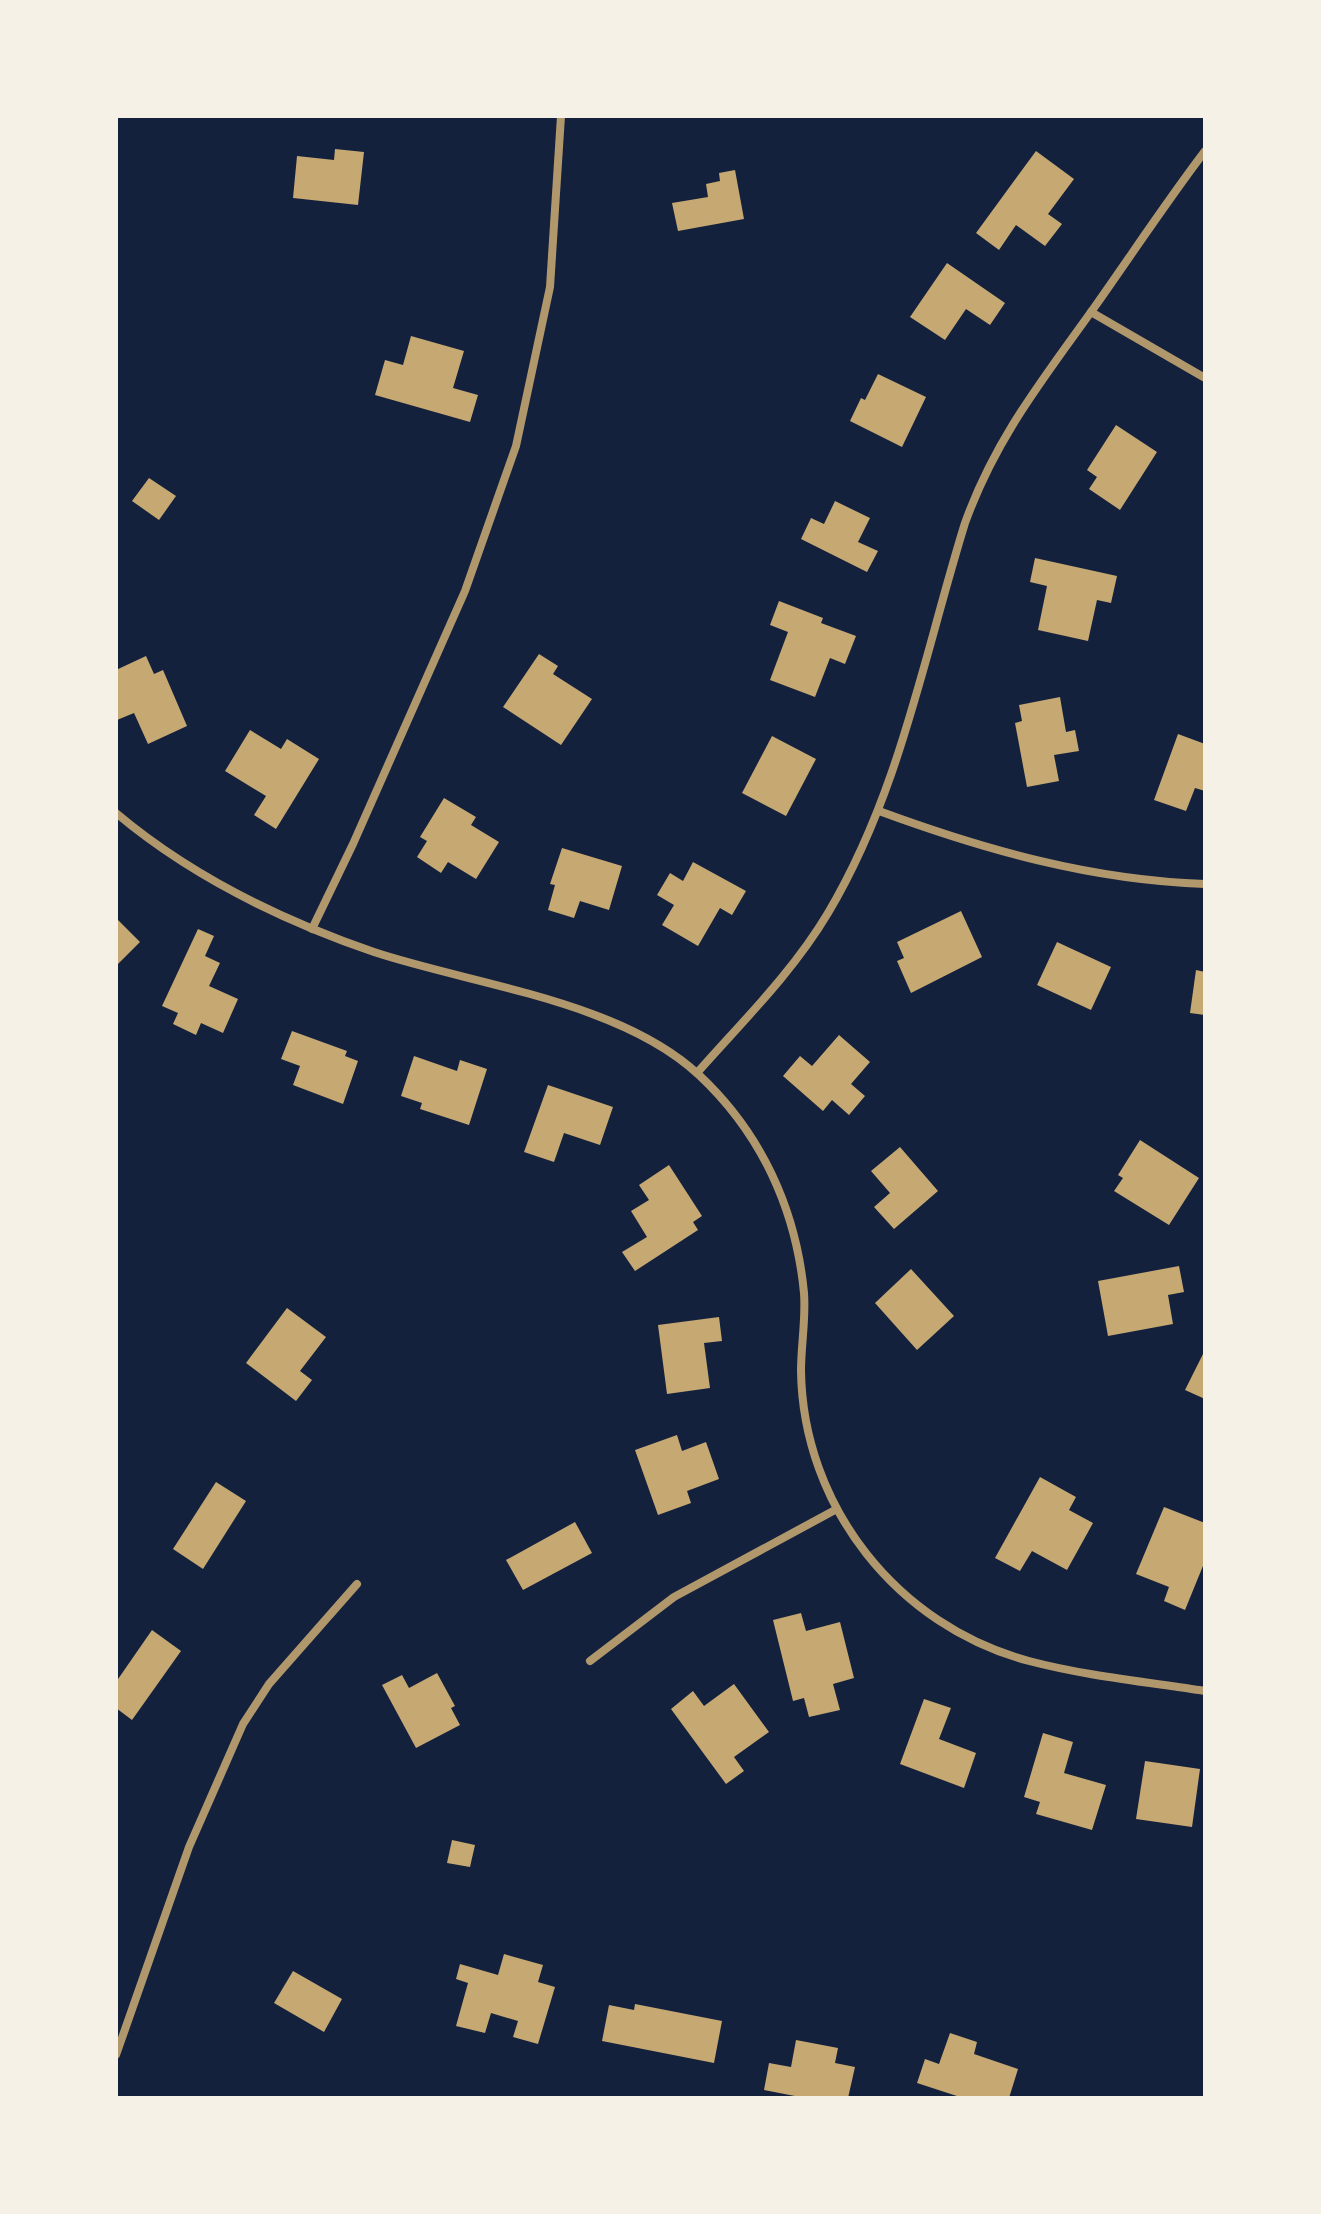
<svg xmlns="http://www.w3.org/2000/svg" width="1321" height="2214" font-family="'DejaVu Sans',sans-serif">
  <rect width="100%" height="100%" fill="#14213d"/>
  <g fill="#c6a872">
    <polygon points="335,149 364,152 358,205 293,198 297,156 334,160"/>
    <polygon points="1036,151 1074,179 1048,214 1062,224 1045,246 1016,225 999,250 976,233"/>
    <polygon points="735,170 744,219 678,231 672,203 708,197 706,184 720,181 719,173"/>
    <polygon points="947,263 1005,303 990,325 966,309 945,340 910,317"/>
    <polygon points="411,336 464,351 453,388 478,395 470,422 375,395 385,360 403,365"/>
    <polygon points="878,374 926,397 902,447 850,421 861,398 865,400"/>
    <polygon points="1116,425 1157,452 1120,510 1089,489 1097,477 1087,470"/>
    <polygon points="149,478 176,496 159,520 132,501"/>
    <polygon points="835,501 870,518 858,542 878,551 867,572 801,539 811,518 824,524"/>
    <polygon points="1035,558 1117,576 1111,603 1097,600 1088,641 1038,630 1047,586 1030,582"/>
    <polygon points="779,601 823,618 821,623 856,636 845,664 830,658 815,697 770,680 788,632 770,625"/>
    <polygon points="539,654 558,666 553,674 592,699 561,745 503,707"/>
    <polygon points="146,656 154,674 163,670 187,726 148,744 134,713 117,720 116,718 116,670"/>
    <polygon points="1060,697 1066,732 1075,730 1079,751 1054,755 1059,781 1027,787 1015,723 1022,721 1019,705"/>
    <polygon points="250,730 281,749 287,739 319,759 276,829 254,815 266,796 225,771"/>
    <polygon points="1178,734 1205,744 1205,791 1195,788 1186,811 1154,800"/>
    <polygon points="772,736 816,759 786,816 742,793"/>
    <polygon points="444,798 476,817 471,825 499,842 476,879 448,862 441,873 417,857 427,841 420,837"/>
    <polygon points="562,848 622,866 609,910 580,901 574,918 548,910 555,885 550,884"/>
    <polygon points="693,862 746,891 732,915 720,908 698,946 662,925 674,905 657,895 670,873 683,881"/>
    <polygon points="961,911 982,957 911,993 897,961 904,958 897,942"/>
    <polygon points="116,918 140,942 116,966"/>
    <polygon points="198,929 214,936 205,956 220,963 209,986 238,999 223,1033 201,1023 196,1035 173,1024 178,1013 162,1006"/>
    <polygon points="1057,942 1111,967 1091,1010 1037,985"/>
    <polygon points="1196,970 1205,972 1205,1015 1190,1013"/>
    <polygon points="292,1031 347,1051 345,1056 358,1061 343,1104 293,1085 300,1066 281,1059"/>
    <polygon points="839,1035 870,1062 851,1084 865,1096 849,1115 832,1100 823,1111 783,1076 800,1056 812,1066"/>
    <polygon points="414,1056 457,1071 460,1060 487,1069 469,1125 420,1109 422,1103 401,1096"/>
    <polygon points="548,1085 613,1107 600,1145 564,1133 554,1162 524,1152"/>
    <polygon points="1140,1140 1199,1178 1169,1225 1114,1191 1123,1178 1118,1175"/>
    <polygon points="900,1147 938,1191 894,1229 874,1207 890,1193 871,1171"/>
    <polygon points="669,1165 702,1216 693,1222 698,1230 635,1271 622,1252 647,1237 631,1211 649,1200 639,1185"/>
    <polygon points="1179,1266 1184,1292 1168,1295 1173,1324 1108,1336 1098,1281"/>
    <polygon points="911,1269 954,1316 917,1350 875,1303"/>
    <polygon points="287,1308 326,1337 300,1371 312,1380 296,1401 246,1363"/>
    <polygon points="719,1317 722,1341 704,1343 710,1388 667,1394 658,1325"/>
    <polygon points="1205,1350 1205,1399 1185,1390"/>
    <polygon points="677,1435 682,1451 706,1442 719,1479 687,1491 691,1503 658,1515 635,1450"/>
    <polygon points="1040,1477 1076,1497 1069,1510 1093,1523 1067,1570 1032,1551 1020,1571 995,1558"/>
    <polygon points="216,1482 246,1501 203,1569 173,1549"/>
    <polygon points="1164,1507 1205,1523 1205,1561 1185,1610 1164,1601 1169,1587 1136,1574"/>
    <polygon points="575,1522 592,1553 523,1590 506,1560"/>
    <polygon points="801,1613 806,1631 840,1622 854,1678 833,1684 840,1710 809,1717 804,1698 793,1701 773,1620"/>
    <polygon points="152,1630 181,1651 132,1720 116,1708 116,1682"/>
    <polygon points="437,1673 455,1706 451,1708 460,1725 416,1748 382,1685 402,1675 409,1688"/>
    <polygon points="734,1684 769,1732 734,1757 744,1771 726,1784 671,1709 693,1691 704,1706"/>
    <polygon points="924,1699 951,1708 939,1739 976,1753 964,1788 900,1764"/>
    <polygon points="1043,1733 1073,1742 1064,1773 1106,1785 1092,1830 1036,1814 1040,1802 1024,1797"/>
    <polygon points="1145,1761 1200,1769 1192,1827 1136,1819"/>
    <polygon points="452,1840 475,1845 470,1867 447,1863"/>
    <polygon points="504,1954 543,1965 538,1982 555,1987 538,2044 513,2037 518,2021 491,2013 485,2033 456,2026 468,1983 456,1979 460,1964 498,1975"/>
    <polygon points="293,1971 342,1999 324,2032 274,2003"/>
    <polygon points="635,2004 722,2021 714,2063 602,2041 609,2005 634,2010"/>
    <polygon points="950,2033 977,2042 974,2054 1018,2069 1009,2098 963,2098 917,2083 925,2059 939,2064"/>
    <polygon points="796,2040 838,2048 835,2063 855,2067 848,2098 805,2098 764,2090 769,2063 791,2067"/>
  </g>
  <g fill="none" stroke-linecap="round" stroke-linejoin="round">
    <g stroke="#b1986c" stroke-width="8">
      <polyline points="1091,312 1205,378"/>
      <path d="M879 811C985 850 1091 880 1205 884"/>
      <path d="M116 813C192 877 281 920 374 952 474 985 620 1001 699 1075 761 1133 796 1209 804 1293 806 1319 801 1345 801 1371 803 1506 897 1626 1029 1661 1086 1676 1147 1682 1205 1691"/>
      <polyline points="312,929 353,844 465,591 516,446 550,287 561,116"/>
      <path d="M697 1073C742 1022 793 972 828 913 900 792 924 655 965 523 996 437 1044 378 1096 305 1132 254 1167 201 1205 151"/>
      <polyline points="590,1661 674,1597 835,1510"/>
      <polyline points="116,2055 189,1847 243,1724 269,1684 357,1584"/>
    </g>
  </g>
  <rect width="1321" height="2214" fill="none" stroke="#f6f1e7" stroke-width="236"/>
</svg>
